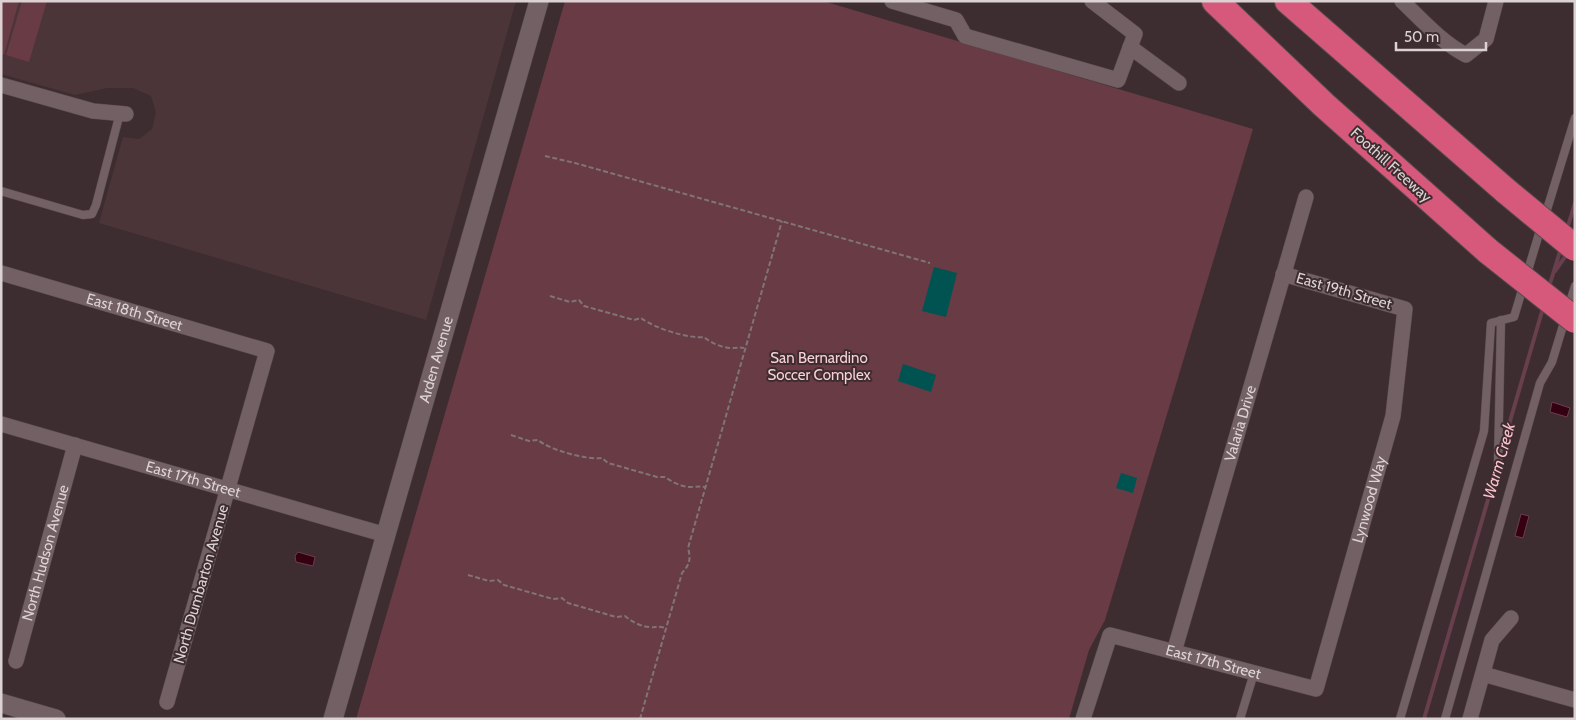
<svg xmlns="http://www.w3.org/2000/svg" width="1576" height="720" font-family="Cabin,sans-serif">
  <rect width="100%" height="100%" fill="#3d2d30"/>
  <polygon fill="#4b3539" points="1,1 516,1 426,320 99,223 123,137 139,139 152,129 156,112 151,96 133,88 107,88 75,95 1,74"/>
  <g fill="#683b45">
    <polygon points="1,1 19,1 4,55 1,54"/>
    <polygon points="22,1 47,1 29,62 6,55"/>
    <polygon points="565,1 823,1 1253,129 1105,620 1089,650 1069,719 356,719"/>
  </g>
  <g fill="#360013" stroke="#683f4d">
    <polygon points="1552,402 1570,408 1567,417 1550,412"/>
    <polygon points="1521,514 1529,516 1523,538 1515,536"/>
    <polygon points="298,552 315,557 313,566 296,562 295,556"/>
  </g>
  <g fill="none" stroke-linecap="round" stroke-linejoin="round">
    <g stroke="#683f4d" stroke-width="4">
      <polyline points="1567,229 1575,203"/>
      <polyline points="1555,271 1567,254"/>
      <polyline points="1549,287 1561,248"/>
      <polyline points="1501,452 1543,308"/>
      <polyline points="1424,719 1499,462"/>
    </g>
  </g>
  <g fill="#005351">
    <polygon points="934,267 957,273 946,317 922,311"/>
    <polygon points="903,364 936,375 931,392 898,381"/>
    <polygon points="1121,473 1137,478 1133,493 1116,488"/>
  </g>
  <g fill="none" stroke-linecap="round" stroke-linejoin="round">
    <g stroke="#574a4d" stroke-width="9">
      <g id="service">
        <polyline points="1,191 83,215 92,214 96,205 120,113"/>
        <polyline points="1545,216 1575,118"/>
        <polyline points="1568,308 1575,286"/>
        <polyline points="1498,462 1501,320"/>
        <polyline points="1240,719 1254,673"/>
        <polyline points="1400,719 1484,431 1491,323 1514,317 1541,227"/>
        <polyline points="1445,719 1540,383 1552,362 1565,319"/>
      </g>
    </g>
    <g stroke="#574a4d" stroke-width="16">
      <g id="minor">
        <polyline points="892,1 956,20 965,36 1118,80 1135,34 1092,1"/>
        <path d="M1402 1C1422 20 1441 42 1466 55L1486 39 1496 1"/>
        <polyline points="1130,47 1179,83"/>
        <polyline points="1,85 93,111 126,114"/>
        <path id="s1" d="M1 273 267 351 167 702"/>
        <path id="s2" d="M1 424 386 535"/>
        <path id="s3" d="M1174 652 1306 197"/>
        <path id="s4" d="M16 661 75 445"/>
        <polyline points="1483,674 1575,700"/>
        <path id="s5" d="M1083 719 1110 635 1316 689 1393 416 1405 309 1283 274"/>
        <polyline points="1470,719 1492,640 1511,618"/>
      </g>
    </g>
    <g stroke="#574a4d" stroke-width="20">
      <g id="tertiary">
        <polyline points="1,703 56,719"/>
        <path id="s6" d="M333 719 539 1"/>
      </g>
    </g>
    <g stroke="#574a4d" stroke-width="28">
      <g id="motorway">
        <polyline points="1215,1 1324,105 1488,251"/>
        <polyline points="1288,1 1506,191"/>
      </g>
    </g>
    <g stroke="#817477" stroke-width="2" stroke-dasharray="5 2.5" stroke-linecap="butt">
      <polyline points="545,156 575,163 930,263"/>
      <path d="M550 296 570 302 579 300 584 306 634 320 641 318C654 328 689 339 704 337 711 343 722 348 732 348 737 348 739 347 744 348"/>
      <path d="M511 435 529 441 538 440C550 450 586 460 602 458L608 463 657 477H665C672 482 680 486 689 487 695 487 700 486 706 487"/>
      <path d="M468 575 489 581 498 580 504 585 553 599 562 598 568 603 616 617 625 616C632 622 640 626 649 627 657 628 656 625 666 628"/>
      <path d="M640 719 682 573C690 564 691 559 688 548L782 221"/>
    </g>
    <use href="#service" stroke="#726064" stroke-width="8"/>
    <use href="#minor" stroke="#726064" stroke-width="15"/>
    <use href="#tertiary" stroke="#726064" stroke-width="19"/>
    <use href="#motorway" stroke="#d6597b" stroke-width="26"/>
    <g stroke="#574a4d" stroke-width="28" stroke-linecap="butt">
      <g id="motorway-bridge">
        <polyline points="1506,191 1575,248"/>
        <polyline points="1488,251 1575,320"/>
      </g>
    </g>
    <use href="#motorway-bridge" stroke="#d6597b" stroke-width="26"/>
  </g>
  <g text-anchor="middle" dominant-baseline="central" stroke-width="4" stroke-linejoin="round" paint-order="stroke">
    <g font-size="15" fill="#dcd2d4" stroke="#3d2d30">
      <text transform="translate(1391 165) rotate(42)">Foothill Freeway</text>
      <text transform="translate(1344 291) rotate(16)">East 19th Street</text>
      <text stroke="none"><textPath href="#s1" startOffset="139">East 18th Street</textPath></text>
      <text stroke="none"><textPath href="#s6" startOffset="374">Arden Avenue</textPath></text>
      <text stroke="none"><textPath href="#s3" startOffset="238">Valaria Drive</textPath></text>
      <text stroke="none"><textPath href="#s2" startOffset="200">East 17th Street</textPath></text>
      <text stroke="none"><textPath href="#s5" startOffset="498">Lynwood Way</textPath></text>
      <text stroke="none"><textPath href="#s4" startOffset="112">North Hudson Avenue</textPath></text>
      <text transform="translate(201 584) rotate(-74)">North Dumbarton Avenue</text>
      <text stroke="none"><textPath href="#s5" startOffset="195">East 17th Street</textPath></text>
    </g>
    <g font-size="15" fill="#f9d0d7" stroke="#3d2d30">
      <text x="819" y="358">San Bernardino<tspan x="819" dy="17">Soccer Complex</tspan></text>
    </g>
    <g font-size="16" font-style="italic" fill="#fec2ce" stroke="#3d2d30">
      <text transform="translate(1499 461) rotate(-74)">Warm Creek</text>
    </g>
  </g>
  <rect width="1576" height="720" fill="none" stroke="#dcd2d4" stroke-width="5"/>
  <path d="M1396 42v8h90v-8" fill="none" stroke="#dcd2d4" stroke-width="2.5"/>
  <text x="1404" y="42" font-size="15" fill="#dcd2d4" stroke="#3d2d30" stroke-width="4" paint-order="stroke">50 m</text>
</svg>
